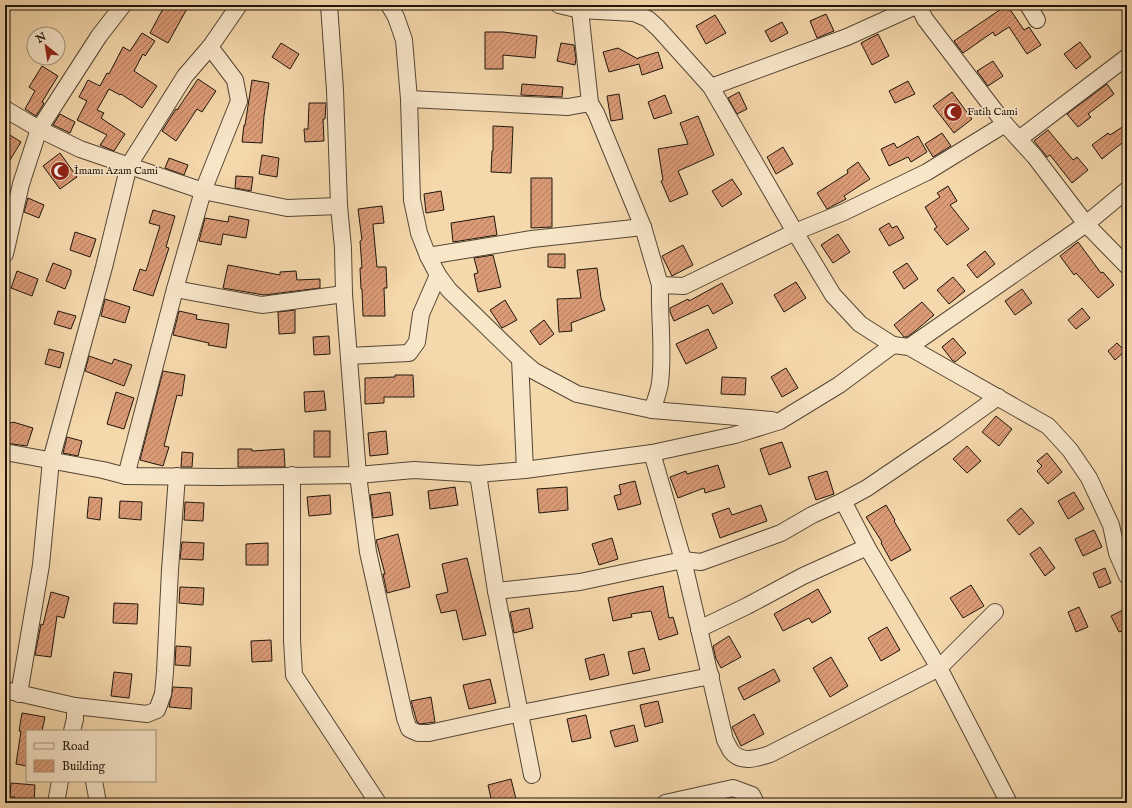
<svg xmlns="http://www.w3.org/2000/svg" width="1132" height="808" font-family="'IM FELL English',serif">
  <defs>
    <pattern id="building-hatch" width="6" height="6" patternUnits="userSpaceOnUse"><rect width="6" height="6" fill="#db9b77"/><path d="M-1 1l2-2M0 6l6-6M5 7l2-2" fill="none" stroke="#b17d60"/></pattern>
  </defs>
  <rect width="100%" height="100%" fill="#f5d8ac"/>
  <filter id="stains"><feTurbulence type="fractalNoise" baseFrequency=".005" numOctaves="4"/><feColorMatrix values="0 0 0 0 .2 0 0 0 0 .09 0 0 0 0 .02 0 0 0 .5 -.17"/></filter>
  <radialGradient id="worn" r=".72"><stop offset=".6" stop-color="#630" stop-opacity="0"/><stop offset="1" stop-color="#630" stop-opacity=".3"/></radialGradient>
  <g fill="url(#building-hatch)" stroke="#1f160c">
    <polygon points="165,5 189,5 168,43 150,33"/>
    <polygon points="1007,5 1024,30 1029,27 1041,45 1027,54 1009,27 995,36 993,32 963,53 954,41"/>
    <polygon points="826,14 834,31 817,38 810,21"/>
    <polygon points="715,15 726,33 706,44 696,26"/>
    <polygon points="782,22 788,33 771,42 765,31"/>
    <polygon points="485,32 503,32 537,36 535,58 503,55 503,69 485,69"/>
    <polygon points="142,33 155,41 145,56 143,54 134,71 157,86 142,108 121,94 120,95 109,89 97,110 104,113 101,118 125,134 114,151 100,145 107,135 77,120 87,101 79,97 88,80 100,86 107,73 109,74 123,47 130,51"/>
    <polygon points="878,34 889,56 872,65 861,43"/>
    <polygon points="1080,42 1091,57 1076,69 1064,54"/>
    <polygon points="281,43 299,54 290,69 272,57"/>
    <polygon points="561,43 574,45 576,59 575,65 557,61"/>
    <polygon points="618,48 638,59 638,58 658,52 663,68 642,75 639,64 609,72 603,52"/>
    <polygon points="993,61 1003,76 988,86 977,71"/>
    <polygon points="42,66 58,76 42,102 44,103 36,116 25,109 35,91 29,87"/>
    <polygon points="198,79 216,91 202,112 197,109 176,141 162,131 176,109 177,110"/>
    <polygon points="252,80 269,83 264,116 262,143 242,142 244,125 245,125"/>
    <polygon points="908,81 915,94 895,103 889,91"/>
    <polygon points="522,84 563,87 562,97 521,95"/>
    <polygon points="1107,84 1114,94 1088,114 1091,117 1078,127 1067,114"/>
    <polygon points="739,92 747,109 737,114 728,98"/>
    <polygon points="952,92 972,119 954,133 933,106"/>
    <polygon points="619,94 623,119 611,121 607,96"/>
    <polygon points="665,95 672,113 654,119 648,102"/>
    <polygon points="309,103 326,103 325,119 323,119 324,141 305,142 304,129 308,129"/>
    <polygon points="60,114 75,122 70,133 53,125"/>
    <polygon points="698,116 714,155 678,171 688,194 670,202 661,181 663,180 658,149 688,144 680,123"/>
    <polygon points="1127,124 1127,139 1102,159 1092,145 1108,133 1110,135"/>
    <polygon points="493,126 513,127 511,173 491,172 492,151 493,151"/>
    <polygon points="1048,130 1073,160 1077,157 1088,170 1072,183 1050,155 1047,157 1034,141"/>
    <polygon points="5,132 21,142 5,168"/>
    <polygon points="942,133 951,146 933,157 925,144"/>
    <polygon points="918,136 927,152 911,162 908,157 889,166 881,149 894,143 897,148"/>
    <polygon points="783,147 793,164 776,174 767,157"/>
    <polygon points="60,153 77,177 60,189 43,166"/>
    <polygon points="262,155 279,158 277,177 259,174"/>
    <polygon points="169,158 188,165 184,175 165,168"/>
    <polygon points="858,162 870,179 844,196 846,199 827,209 817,193 848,173 847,170"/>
    <polygon points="236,176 253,177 251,191 235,188"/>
    <polygon points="531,178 552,178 552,227 531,228"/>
    <polygon points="732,179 742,194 722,207 712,191"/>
    <polygon points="948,186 957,201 950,205 969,229 947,245 934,229 937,227 925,207 940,197 937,193"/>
    <polygon points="441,191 444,210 426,213 424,194"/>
    <polygon points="28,198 44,205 39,218 24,212"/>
    <polygon points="382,206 384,223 373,224 377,267 386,267 387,288 384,288 385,316 363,316 362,289 361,289 360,268 362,268 360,241 362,240 358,209"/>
    <polygon points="153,210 175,216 166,247 169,248 153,296 133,290 140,269 146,271 160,226 149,223"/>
    <polygon points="229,216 249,220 246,238 223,234 221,245 199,241 205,218 228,222"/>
    <polygon points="494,216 497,235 453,242 451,223"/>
    <polygon points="889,223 892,228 897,226 904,238 889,246 879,229"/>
    <polygon points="75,232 96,239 90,257 70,250"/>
    <polygon points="838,234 850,252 833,263 821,245"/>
    <polygon points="1078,242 1101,273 1103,272 1114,285 1098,298 1076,273 1074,275 1060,256"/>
    <polygon points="683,245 693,265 672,276 662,256"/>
    <polygon points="985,251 995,264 977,278 967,265"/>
    <polygon points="548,254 565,254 565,268 548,267"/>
    <polygon points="493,255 501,287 478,292 474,274 478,273 474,258"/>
    <polygon points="53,263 71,270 71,274 65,289 46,281"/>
    <polygon points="907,263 918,279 904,289 893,272"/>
    <polygon points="228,265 280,275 280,272 296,271 297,280 320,279 320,288 264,295 223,288"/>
    <polygon points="597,268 601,298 605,310 571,323 572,331 559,332 557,299 581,298 577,270"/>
    <polygon points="17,271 38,279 32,296 11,288"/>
    <polygon points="953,277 965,291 949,304 937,290"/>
    <polygon points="796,282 806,298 784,312 774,295"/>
    <polygon points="722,283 733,303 713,314 708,305 674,321 670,312 670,308 688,299 689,301"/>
    <polygon points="1022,289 1032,303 1015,315 1005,301"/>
    <polygon points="105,299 130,307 125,323 101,316"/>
    <polygon points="505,300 517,320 502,328 490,310"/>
    <polygon points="922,302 934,315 915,331 907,337 904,337 894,325"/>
    <polygon points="1082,308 1090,318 1076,329 1068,320"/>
    <polygon points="295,310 295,333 279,334 278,312"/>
    <polygon points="58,311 76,316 71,329 54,324"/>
    <polygon points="179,311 197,315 196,319 229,324 226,348 208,345 209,343 173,335"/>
    <polygon points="544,320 554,334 540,345 530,331"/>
    <polygon points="708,329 717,348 686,364 676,344"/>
    <polygon points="329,336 330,354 314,355 313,337"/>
    <polygon points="953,338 966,353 955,362 952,360 942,347"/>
    <polygon points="1117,343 1125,351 1115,360 1108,351"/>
    <polygon points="49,349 64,353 60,368 45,364"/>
    <polygon points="89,356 112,364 114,359 132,365 124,386 85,371"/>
    <polygon points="786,368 798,388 782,397 771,377"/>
    <polygon points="163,371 185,375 182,396 177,395 164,446 169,447 163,466 140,460"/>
    <polygon points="395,375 413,375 414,397 384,397 384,403 365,404 365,378 395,377"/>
    <polygon points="722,377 746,378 745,395 721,394"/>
    <polygon points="324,391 326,410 305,412 304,392"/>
    <polygon points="116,392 134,398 124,429 107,424"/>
    <polygon points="996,416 1012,429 999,446 982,432"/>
    <polygon points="5,421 12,423 13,422 33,428 27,446 5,443"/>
    <rect x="314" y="431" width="16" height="26"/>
    <polygon points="386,431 388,454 370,456 368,433"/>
    <polygon points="67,437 82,441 78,456 63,453"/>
    <polygon points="782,442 791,467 769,475 760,449"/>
    <polygon points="967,446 981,461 967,473 953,459"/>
    <polygon points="238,449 252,449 252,451 284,449 285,467 238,467"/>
    <polygon points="182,452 193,453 192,467 181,467"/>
    <polygon points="1047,453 1062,472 1048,484 1037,471 1042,466 1037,461"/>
    <polygon points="718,465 725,487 705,493 704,488 678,498 670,477 686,471 687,474"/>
    <polygon points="827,471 834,494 816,500 808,477"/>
    <polygon points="635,481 641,504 618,510 614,496 621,494 619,485"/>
    <polygon points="455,487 458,505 430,509 428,491"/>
    <polygon points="567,487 568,510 539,513 537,489"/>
    <polygon points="390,492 393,515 373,518 370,495"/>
    <polygon points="1074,492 1084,509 1068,519 1058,501"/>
    <polygon points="330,495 331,514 309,516 307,497"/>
    <polygon points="89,497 102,498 100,520 87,518"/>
    <polygon points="120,501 142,502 141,520 119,518"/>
    <polygon points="185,502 204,503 203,521 184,520"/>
    <polygon points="761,505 767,521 720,538 712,514 729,508 732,515"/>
    <polygon points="886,505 895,520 894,521 911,550 891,561 881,543 882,542 866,517"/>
    <polygon points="1021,508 1034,523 1019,535 1007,520"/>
    <polygon points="1094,530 1102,547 1083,556 1075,539"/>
    <polygon points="398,534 410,587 387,593 383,574 385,574 376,540"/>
    <polygon points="612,538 618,559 599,565 592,544"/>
    <polygon points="182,542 204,543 203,560 180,559"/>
    <polygon points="268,543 268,565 246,565 246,544"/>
    <polygon points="1040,547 1055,568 1045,576 1030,554"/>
    <polygon points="467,558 486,635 463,640 456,610 441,613 436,595 448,592 442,564"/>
    <polygon points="1105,568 1111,583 1099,588 1093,573"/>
    <polygon points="971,585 984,606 963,618 950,598"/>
    <polygon points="663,586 669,618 673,617 678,634 659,640 651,611 631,614 632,617 613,621 608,598"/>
    <polygon points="180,587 204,588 203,605 179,603"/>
    <polygon points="818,589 831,612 812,623 809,618 783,631 774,614"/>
    <polygon points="51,592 69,597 64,618 57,616 51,657 35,655 41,624 43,625"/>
    <polygon points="114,603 138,604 137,624 113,623"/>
    <polygon points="1079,607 1088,627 1076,632 1068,612"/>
    <polygon points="529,608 533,628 514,633 510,612"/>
    <polygon points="1127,608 1127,629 1119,632 1111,616"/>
    <polygon points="887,627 900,650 881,661 868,638"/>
    <polygon points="729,636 741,657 721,668 716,659 713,646"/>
    <polygon points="271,640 272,661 252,662 251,641"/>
    <polygon points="176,646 191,647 190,666 175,665"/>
    <polygon points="644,648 650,670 633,674 628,652"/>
    <polygon points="604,654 609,675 590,680 585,659"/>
    <polygon points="831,657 848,686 830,697 813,668"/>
    <polygon points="774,669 780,681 744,700 738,688"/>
    <polygon points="114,672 132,674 129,698 111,696"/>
    <polygon points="490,679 496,703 469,709 463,685"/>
    <polygon points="173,687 192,688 191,709 169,707"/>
    <polygon points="431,697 435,722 420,724 417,722 411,701"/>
    <polygon points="658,701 663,722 645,727 640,705"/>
    <polygon points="22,713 45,717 42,731 27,731 27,766 16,764 21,731 19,731"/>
    <polygon points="754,714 764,734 741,746 732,727"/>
    <polygon points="586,715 591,738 572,742 567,719"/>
    <polygon points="634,725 638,741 615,747 610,731"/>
    <polygon points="511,779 516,799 500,803 492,803 488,785"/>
    <polygon points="11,783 35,785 34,803 14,803 15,797 10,797"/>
  </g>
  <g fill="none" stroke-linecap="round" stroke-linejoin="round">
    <g stroke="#544634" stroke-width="18">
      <g id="minor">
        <polyline points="329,5 335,90 339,206 343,248 344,294 358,475 368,552 405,718 409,729 418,733 429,733 521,713 711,676"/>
        <path d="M389 5 396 17 404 40 409 99 412 200 419 233 428 256 438 275 449 290 520 359 534 371 577 394 652 410C655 401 659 392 660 383 664 351 659 317 660 285L684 286 795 232 844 212 927 172 1005 124"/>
        <polyline points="559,5 580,10 634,13 648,19 658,28 711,87 795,232 833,295 860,324 893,345 909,347 1048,426 1070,450 1089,478 1111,525 1117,553 1127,576"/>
        <polyline points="918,5 925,19 1005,124 1035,157 1086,224 1127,266"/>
        <polyline points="1028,5 1037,20"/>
        <polyline points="580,10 590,103 596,113 643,227 660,285"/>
        <polyline points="711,87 847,37 918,5"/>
        <polyline points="409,99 568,107 590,103"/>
        <polyline points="5,109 39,129 80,149 203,191 287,208 339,206"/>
        <polyline points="1019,139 1127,57"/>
        <polyline points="5,254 21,184 39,129 99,36 123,5"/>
        <polyline points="428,256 532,239 643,227"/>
        <polyline points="175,289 262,305 344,294"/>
        <polyline points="909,347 1086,224 1127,190"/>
        <polyline points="349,356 409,353 417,342 421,314 438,275"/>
        <polyline points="520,359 525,470"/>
        <polyline points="652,410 772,420"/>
        <polyline points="5,452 103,470 126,476 219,477 358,475 414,470 478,474 525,470 652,453 735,435 780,421 839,385 893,345"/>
        <path d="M652 453 683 560 725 740C727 743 729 748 731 751 741 764 758 758 770 754L939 668 995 612"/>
        <polyline points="478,474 496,591 532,775"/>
        <polyline points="292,475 292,640 294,675 378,803"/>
        <polyline points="126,476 175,289 203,191 239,101 235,80 210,47"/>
        <polyline points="843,501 867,547"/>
        <polyline points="496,591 580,582 683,560 701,562 781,533 812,515 843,501 867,488 945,435 998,397"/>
        <polyline points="699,629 747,606 803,576 867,547 939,668 1009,803"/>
        <polyline points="5,690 75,706 147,714 157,710 163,694 165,672 170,570 177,476"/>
        <polyline points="19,694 41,565 51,460 104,267 129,165 185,76 210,47 239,5"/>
        <polyline points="72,731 75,719 75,706"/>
        <polyline points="94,781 98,803"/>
        <polyline points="56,803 60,781"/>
        <polyline points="665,803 733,788 752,795 756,803"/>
      </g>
    </g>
    <use href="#minor" stroke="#f8e6c9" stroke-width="16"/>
  </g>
  <defs>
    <g id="mosque-disc" transform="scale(1)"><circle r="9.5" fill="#8f2418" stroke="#f8e6c9"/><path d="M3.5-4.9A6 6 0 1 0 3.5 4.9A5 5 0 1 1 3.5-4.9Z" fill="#fff"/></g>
  </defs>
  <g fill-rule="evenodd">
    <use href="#mosque-disc" x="953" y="112"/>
    <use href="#mosque-disc" x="60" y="171"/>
  </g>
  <g text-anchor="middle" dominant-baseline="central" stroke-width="3.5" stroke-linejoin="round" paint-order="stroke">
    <g font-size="11" fill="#1f160c" stroke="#f8e6c9" text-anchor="start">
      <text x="967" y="112">Fatih Cami</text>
      <text x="74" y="171">İmamı Azam Cami</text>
    </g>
  </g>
  <rect width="1132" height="808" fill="none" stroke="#f5d8ac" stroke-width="20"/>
  <rect x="6" y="6" width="1120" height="796" fill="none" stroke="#1f160c" stroke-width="2"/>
  <rect x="10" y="10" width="1112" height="788" fill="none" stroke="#1f160c"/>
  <rect x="26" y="730" width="130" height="52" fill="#f8e6c9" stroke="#a1937d"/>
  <rect x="34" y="743" width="20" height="6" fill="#f8e6c9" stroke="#a1937d"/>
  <text x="62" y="750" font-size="12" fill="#1f160c">Road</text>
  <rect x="34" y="760" width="20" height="12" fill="url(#building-hatch)" stroke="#a1937d"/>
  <text x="62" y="770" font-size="12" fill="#1f160c">Building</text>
  <g transform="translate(46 46) rotate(330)"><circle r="19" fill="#f8e6c9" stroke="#a1937d"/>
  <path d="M0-3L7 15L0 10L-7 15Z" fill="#8f2418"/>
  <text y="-6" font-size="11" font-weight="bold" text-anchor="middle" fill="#1f160c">N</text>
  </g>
  <rect width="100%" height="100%" filter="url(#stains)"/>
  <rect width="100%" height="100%" fill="url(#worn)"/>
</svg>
